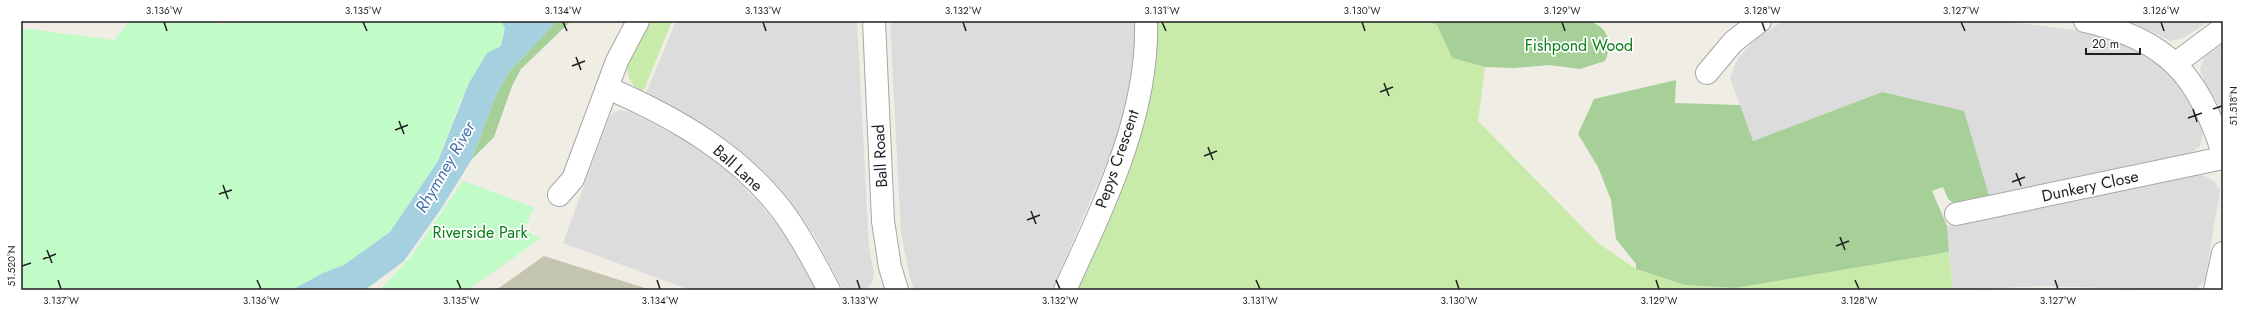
<svg xmlns="http://www.w3.org/2000/svg" width="2244" height="311" font-family="Jost,sans-serif">
  <rect width="100%" height="100%" fill="#f0ede5"/>
  <g fill="#dddcdc">
    <polygon points="676,21 857,21 869,247 874,274 873,281 868,288 865,290 845,290 842,287 814,235 789,201 762,169 730,143 697,122 646,93"/>
    <polygon points="890,21 1135,21 1135,38 1129,90 1117,138 1052,290 914,290 909,274 901,233"/>
    <polygon points="1783,21 2002,21 2074,30 2122,44 2159,65 2175,81 2198,117 2203,132 2200,146 2190,154 1990,199 1881,92 1753,141 1730,78 1738,58 1757,38"/>
    <polygon points="2129,21 2210,21 2183,38 2171,41"/>
    <polygon points="2223,44 2223,115 2219,105 2205,83 2200,69 2205,56"/>
    <polygon points="620,110 630,112 693,145 726,169 760,204 783,232 816,290 690,290 563,243 609,118 613,113"/>
    <polygon points="2192,174 2203,175 2214,181 2220,190 2205,280 2197,288 2192,290 2167,290 2045,286 1953,290 1947,226"/>
  </g>
  <polygon fill="#c4c5b0" points="544,256 651,290 496,290"/>
  <g fill="#c8ebaa">
    <path d="M652 21H672L643 92C610 74 639 43 652 21Z"/>
    <polygon points="1151,21 1426,21 1437,25 1452,58 1485,67 1478,121 1598,243 1636,269 1685,285 1735,288 1949,252 1953,290 1072,290"/>
  </g>
  <g fill="#a7d099">
    <polygon points="557,21 571,21 521,69 512,86 494,137 472,159 495,97 508,73"/>
    <path d="M1426 21H1588C1609 26 1613 44 1605 61L1580 69 1549 65 1514 68 1485 67 1452 58 1437 25Z"/>
    <polygon points="1676,80 1675,103 1740,105 1753,141 1882,92 1964,111 1990,199 1957,206 1948,199 1943,187 1932,191 1947,226 1949,252 1735,288 1685,285 1636,269 1636,264 1616,239 1611,200 1598,167 1578,134 1594,99"/>
  </g>
  <g fill="#c1fbc7">
    <polygon points="129,21 209,21 226,25 227,21 501,21 505,27 501,46 487,53 460,102 438,161 390,232 344,265 323,273 292,290 21,290 21,28 114,40"/>
    <polygon points="463,181 534,207 524,230 541,238 468,290 380,290 413,254"/>
  </g>
  <polygon fill="#a4d0df" points="501,21 557,21 508,73 495,97 472,159 441,209 404,261 365,290 292,290 323,273 344,265 390,232 438,161 469,83 487,53 501,46 505,28"/>
  <g fill="none" stroke-linecap="round" stroke-linejoin="round">
    <g stroke="#a6a6a6" stroke-width="24">
      <g id="minor">
        <path d="M2085 21C2166 39 2199 75 2223 154"/>
        <polyline points="2176,63 2223,28"/>
        <polyline points="1707,73 1733,42 1760,21"/>
        <path d="M608 88C676 118 742 155 786 216 803 240 816 265 829 290"/>
        <polyline points="559,195 573,179 617,61 638,21"/>
        <polyline points="1956,214 2223,158"/>
        <path d="M1065 290C1103 206 1149 116 1146 21"/>
        <polyline points="2215,290 2223,253"/>
      </g>
    </g>
    <g stroke="#a6a6a6" stroke-width="24">
      <polyline id="tertiary" points="874,21 883,221 890,267 897,290"/>
    </g>
    <use href="#minor" stroke="#fff" stroke-width="22"/>
    <use href="#tertiary" stroke="#fff" stroke-width="22"/>
  </g>
  <path fill="none" stroke="#1f1f1f" stroke-width="1.5" d="M164 22 167 31M363 22 367 31M563 22 567 31M763 22 766 31M963 22 966 31M1162 22 1166 31M1362 22 1365 31M1562 22 1565 31M1762 22 1765 31M1961 22 1965 31M2161 22 2164 31M576 57 581 70M572 66 585 61M1384 83 1389 96M1380 92 1393 87M2193 109 2197 122M2213 109 2222 106M2188 118 2202 113M399 121 404 134M395 130 408 125M1208 147 1213 160M1204 156 1217 151M2016 173 2021 186M2012 182 2025 177M223 185 228 199M219 194 232 190M1031 211 1036 224M1027 220 1040 215M1840 237 1845 250M1836 246 1849 241M47 250 52 263M43 259 56 254M22 266 31 263M58 280 61 289M257 280 261 289M457 280 461 289M657 280 660 289M857 280 860 289M1056 280 1060 289M1256 280 1260 289M1456 280 1459 289M1656 280 1659 289M1855 280 1859 289M2055 280 2058 289"/>
  <g text-anchor="middle" dominant-baseline="central" stroke-width="3.5" stroke-linejoin="round" paint-order="stroke">
    <g font-size="16" fill="#088116" stroke="#fff">
      <text x="1579" y="45">Fishpond Wood</text>
      <text x="480" y="232">Riverside Park</text>
    </g>
    <g font-size="16" fill="#1f1f1f" stroke="#fff">
      <text transform="translate(880 156) rotate(-93)">Ball Road</text>
      <text transform="translate(1117 159) rotate(-71)">Pepys Crescent</text>
      <text transform="translate(738 168) rotate(42)">Ball Lane</text>
      <text transform="translate(2090 186) rotate(-12)">Dunkery Close</text>
    </g>
    <g font-size="17" font-style="italic" fill="#4575aa" stroke="#fff">
      <text transform="translate(445 167) rotate(-60)">Rhymney River</text>
    </g>
  </g>
  <rect width="2244" height="311" fill="none" stroke="#ffffff" stroke-width="44"/>
  <path d="M2086 48v6h54v-6" fill="none" stroke="#1f1f1f" stroke-width="2"/>
  <text x="2092" y="48" font-size="12" fill="#1f1f1f" stroke="#ffffff" stroke-width="3" paint-order="stroke">20 m</text>
  <rect x="22" y="22" width="2200" height="267" fill="none" stroke="#1f1f1f" stroke-width="1.5"/>
  <g font-size="10" text-anchor="middle" fill="#1f1f1f">
    <text x="164" y="14">3.136°W</text>
    <text x="363" y="14">3.135°W</text>
    <text x="563" y="14">3.134°W</text>
    <text x="763" y="14">3.133°W</text>
    <text x="963" y="14">3.132°W</text>
    <text x="1162" y="14">3.131°W</text>
    <text x="1362" y="14">3.130°W</text>
    <text x="1562" y="14">3.129°W</text>
    <text x="1762" y="14">3.128°W</text>
    <text x="1961" y="14">3.127°W</text>
    <text x="2161" y="14">3.126°W</text>
    <text transform="translate(2233 106) rotate(-90)" y="4">51.518°N</text>
    <text transform="translate(11 266) rotate(-90)" y="4">51.520°N</text>
    <text x="61" y="304">3.137°W</text>
    <text x="261" y="304">3.136°W</text>
    <text x="461" y="304">3.135°W</text>
    <text x="660" y="304">3.134°W</text>
    <text x="860" y="304">3.133°W</text>
    <text x="1060" y="304">3.132°W</text>
    <text x="1260" y="304">3.131°W</text>
    <text x="1459" y="304">3.130°W</text>
    <text x="1659" y="304">3.129°W</text>
    <text x="1859" y="304">3.128°W</text>
    <text x="2058" y="304">3.127°W</text>
  </g>
</svg>
